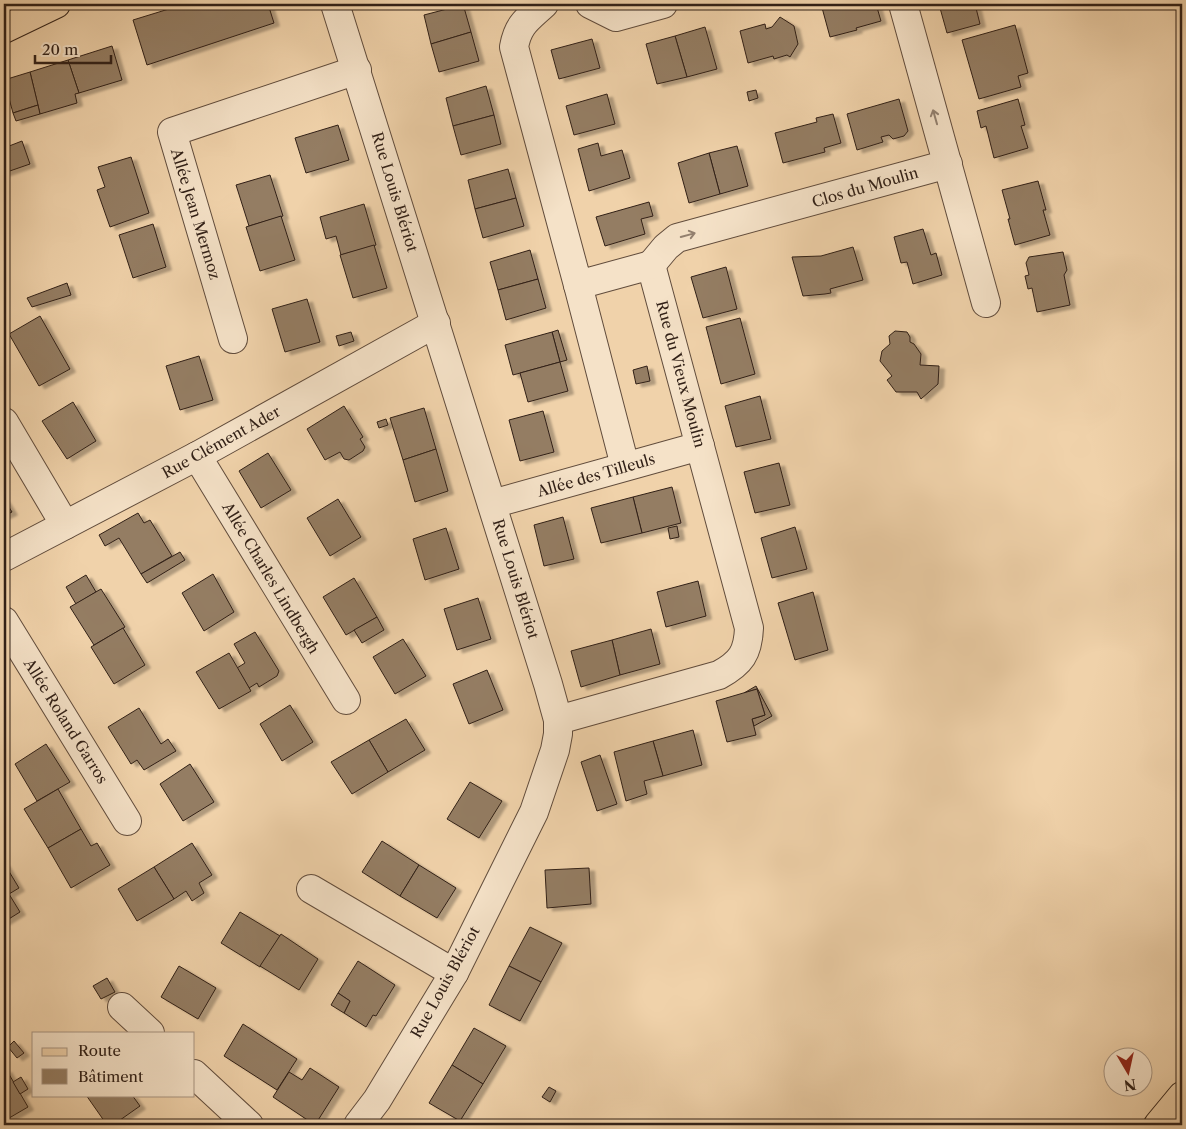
<svg xmlns="http://www.w3.org/2000/svg" width="1186" height="1129" font-family="'Libre Caslon Text',serif">
  <defs>
    <filter id="shadow"><feDropShadow dx="5.5" dy="3" stdDeviation="1" flood-color="#0004"/></filter>
  </defs>
  <rect width="100%" height="100%" fill="#f0d2aa"/>
  <filter id="stains"><feTurbulence type="fractalNoise" baseFrequency=".004" numOctaves="4"/><feColorMatrix values="0 0 0 0 .2 0 0 0 0 .09 0 0 0 0 .02 0 0 0 .5 -.17"/></filter>
  <radialGradient id="worn" r=".72"><stop offset=".6" stop-color="#630" stop-opacity="0"/><stop offset="1" stop-color="#630" stop-opacity=".3"/></radialGradient>
  <g fill="#947d63" stroke="#312017" filter="url(#shadow)">
    <polygon points="185,4 268,4 274,23 147,65 133,20"/>
    <polygon points="446,4 463,4 471,32 431,44 424,15 447,9"/>
    <polygon points="821,4 876,4 881,21 856,28 857,30 830,37"/>
    <polygon points="943,4 975,4 980,24 947,33 940,8 944,7"/>
    <polygon points="780,17 794,26 798,44 790,57 787,55 774,59 773,56 748,63 740,31 765,24 766,29 772,27"/>
    <polygon points="1015,25 1028,73 1018,76 1021,87 979,99 962,40"/>
    <polygon points="705,27 717,69 687,77 675,36"/>
    <polygon points="471,32 479,61 439,72 431,44"/>
    <polygon points="675,36 687,77 657,84 646,44"/>
    <polygon points="592,39 600,68 559,79 551,50"/>
    <polygon points="112,46 122,80 79,93 68,60"/>
    <polygon points="68,60 79,93 75,94 77,103 40,114 30,72"/>
    <polygon points="30,72 38,105 13,113 4,80"/>
    <polygon points="486,86 494,115 453,126 446,98"/>
    <polygon points="756,90 758,98 749,101 747,92"/>
    <polygon points="607,94 615,124 574,135 566,106"/>
    <polygon points="899,99 908,131 904,136 893,139 889,135 881,137 883,142 857,150 847,114"/>
    <polygon points="1018,99 1025,125 1021,126 1028,148 994,158 986,126 981,128 977,111"/>
    <polygon points="38,105 40,114 16,121 13,113"/>
    <polygon points="833,114 841,143 824,148 825,152 783,163 775,133 817,122 816,118"/>
    <polygon points="494,115 501,144 461,155 453,126"/>
    <polygon points="338,125 349,160 306,173 295,138"/>
    <polygon points="22,141 30,164 4,173 4,148"/>
    <polygon points="598,143 601,156 622,150 630,178 589,191 578,149"/>
    <polygon points="737,146 748,186 720,194 709,153"/>
    <polygon points="709,153 720,194 689,203 678,163"/>
    <polygon points="131,157 149,213 110,227 97,190 105,187 98,167"/>
    <polygon points="508,169 516,198 475,209 468,180"/>
    <polygon points="270,175 283,216 249,226 236,185"/>
    <polygon points="1038,181 1046,210 1043,210 1050,235 1015,245 1008,219 1010,219 1002,190"/>
    <polygon points="516,198 524,226 483,238 475,209"/>
    <polygon points="649,202 653,216 641,219 645,234 605,246 596,217"/>
    <polygon points="364,204 376,245 341,255 336,236 326,239 320,217"/>
    <polygon points="281,216 295,260 260,271 246,227"/>
    <polygon points="153,224 166,267 133,278 119,235"/>
    <polygon points="923,229 931,255 936,253 942,275 913,284 907,262 901,263 894,237"/>
    <polygon points="374,245 387,288 353,298 340,255"/>
    <polygon points="853,247 863,280 830,289 831,293 825,294 803,296 792,257 821,256"/>
    <polygon points="530,250 538,279 498,290 490,262"/>
    <polygon points="1063,252 1067,270 1064,275 1070,305 1037,312 1032,288 1028,289 1025,276 1029,275 1026,263 1029,257"/>
    <polygon points="726,267 737,309 703,318 691,277"/>
    <polygon points="538,279 546,308 506,320 498,290"/>
    <polygon points="67,283 71,295 32,307 27,298"/>
    <polygon points="307,299 320,342 285,352 272,309"/>
    <polygon points="40,316 70,369 39,386 9,334"/>
    <polygon points="740,318 755,374 721,384 706,327"/>
    <polygon points="558,330 567,360 560,362 552,332"/>
    <polygon points="895,331 907,332 910,337 910,342 914,344 921,354 920,365 939,366 938,384 921,399 917,392 896,392 887,380 892,376 880,361 882,351 890,344 889,336"/>
    <polygon points="351,332 354,341 339,346 336,336"/>
    <polygon points="552,332 560,362 513,375 505,345"/>
    <polygon points="199,356 213,400 180,410 166,366"/>
    <polygon points="560,362 568,391 528,402 520,373"/>
    <polygon points="647,366 650,381 636,384 633,370"/>
    <polygon points="760,396 771,439 736,447 725,406"/>
    <polygon points="73,402 96,441 67,459 42,421"/>
    <polygon points="344,406 363,437 360,439 365,447 363,451 349,460 344,459 340,452 325,460 307,429"/>
    <polygon points="424,408 436,449 403,460 390,418"/>
    <polygon points="543,411 554,452 520,461 509,420"/>
    <polygon points="386,419 388,425 379,428 377,422"/>
    <polygon points="436,449 448,491 415,502 403,460"/>
    <polygon points="268,453 291,490 261,508 239,471"/>
    <polygon points="779,463 790,505 755,513 744,472"/>
    <polygon points="672,487 681,523 642,533 633,497"/>
    <polygon points="633,497 642,533 601,543 591,508"/>
    <polygon points="4,499 12,512 4,516"/>
    <polygon points="338,499 361,537 330,556 307,518"/>
    <polygon points="138,513 144,523 150,520 172,556 141,574 119,538 105,546 99,535"/>
    <polygon points="563,517 574,559 544,566 534,525"/>
    <polygon points="677,526 679,537 670,539 668,528"/>
    <polygon points="795,527 807,569 772,578 761,538"/>
    <polygon points="446,528 459,569 425,580 413,539"/>
    <polygon points="180,552 185,560 147,583 141,574"/>
    <polygon points="213,574 234,612 204,631 182,593"/>
    <polygon points="86,575 96,592 76,604 66,587"/>
    <polygon points="354,578 377,617 346,635 323,597"/>
    <polygon points="698,581 706,616 666,627 657,592"/>
    <polygon points="101,589 125,627 94,645 70,607"/>
    <polygon points="813,592 828,650 795,660 778,603"/>
    <polygon points="478,598 491,639 457,650 444,609"/>
    <polygon points="377,617 384,630 362,643 354,630"/>
    <polygon points="123,628 145,665 114,684 91,647"/>
    <polygon points="651,629 660,664 620,675 612,640"/>
    <polygon points="255,632 279,671 277,676 259,687 257,683 249,688 237,668 245,663 234,644"/>
    <polygon points="403,639 426,676 395,694 373,657"/>
    <polygon points="612,640 620,675 581,687 571,651"/>
    <polygon points="229,653 251,691 219,709 196,672"/>
    <polygon points="487,670 503,710 469,724 453,684"/>
    <polygon points="756,686 772,716 754,726 752,719 765,715 757,689 744,693"/>
    <polygon points="757,689 765,715 752,719 756,735 727,742 716,701"/>
    <polygon points="290,705 313,742 282,761 260,724"/>
    <polygon points="139,708 161,744 168,739 176,751 144,770 137,760 131,764 108,727"/>
    <polygon points="406,719 425,750 388,772 369,740"/>
    <polygon points="693,730 702,765 663,776 653,741"/>
    <polygon points="369,740 388,772 352,794 331,762"/>
    <polygon points="653,741 663,776 644,781 647,794 626,801 614,752"/>
    <polygon points="46,744 70,782 37,801 15,764"/>
    <polygon points="600,755 617,804 597,811 581,762"/>
    <polygon points="190,764 214,802 183,821 160,784"/>
    <polygon points="470,782 502,801 479,838 447,819"/>
    <polygon points="58,789 81,829 48,848 24,809"/>
    <polygon points="81,829 91,846 97,843 110,865 71,888 48,848"/>
    <polygon points="382,841 419,865 400,896 362,872"/>
    <polygon points="192,843 212,875 199,883 204,893 192,901 186,891 174,899 154,867"/>
    <polygon points="4,863 19,888 9,894 20,912 4,922"/>
    <polygon points="419,865 456,888 437,918 400,896"/>
    <polygon points="154,867 174,899 137,921 118,889"/>
    <polygon points="589,868 591,904 547,908 545,870"/>
    <polygon points="240,912 280,936 260,967 221,943"/>
    <polygon points="530,927 562,943 541,982 509,966"/>
    <polygon points="281,934 318,959 299,990 260,966"/>
    <polygon points="358,961 395,985 376,1016 373,1015 366,1027 344,1013 350,1001 338,993"/>
    <polygon points="179,966 216,988 198,1019 161,997"/>
    <polygon points="509,966 541,982 520,1021 489,1005"/>
    <polygon points="107,978 115,992 101,999 93,986"/>
    <polygon points="338,993 350,1001 344,1013 331,1005"/>
    <polygon points="243,1024 297,1059 277,1090 224,1056"/>
    <polygon points="474,1028 506,1046 483,1084 452,1065"/>
    <polygon points="14,1041 24,1053 17,1058 8,1047"/>
    <polygon points="452,1065 483,1084 460,1121 429,1103"/>
    <polygon points="310,1068 339,1087 315,1125 273,1097 289,1072 302,1080"/>
    <polygon points="6,1069 28,1107 4,1121 4,1071"/>
    <polygon points="21,1077 28,1089 20,1094 13,1082"/>
    <polygon points="549,1087 556,1091 550,1102 542,1097"/>
    <polygon points="86,1095 132,1095 140,1106 113,1125 107,1125"/>
  </g>
  <g fill="none" stroke-linecap="round" stroke-linejoin="round">
    <g stroke="#614c3c" stroke-width="30">
      <g id="minor">
        <polyline points="335,4 548,684 558,720 558,734 555,750 534,812 454,973 377,1100 358,1125"/>
        <path d="M544 4C528 19 518 24 514 47L578 285 651 265 749 628C748 653 741 663 719 675L558 720"/>
        <polyline points="590,4 616,17 663,4"/>
        <polyline points="903,4 986,303"/>
        <polyline points="651,265 666,247 677,238 948,164"/>
        <polyline points="578,285 625,466"/>
        <polyline points="233,339 172,132 357,70"/>
        <polyline points="4,422 65,525"/>
        <polyline points="197,456 346,700"/>
        <polyline points="492,504 700,446"/>
        <polyline points="4,557 197,456 436,323"/>
        <polyline points="4,621 127,821"/>
        <polyline points="311,889 454,973"/>
        <polyline points="122,1007 150,1033"/>
        <polyline points="194,1074 249,1125"/>
      </g>
    </g>
    <g stroke="#312017" stroke-width="30">
      <g id="major">
        <polyline points="4,29 56,4"/>
        <polyline points="1158,1125 1182,1096"/>
      </g>
    </g>
    <use href="#minor" stroke="#f5e2c8" stroke-width="28"/>
    <use href="#major" stroke="#f0d2aa" stroke-width="28"/>
  </g>
  <defs><path id="oneway-shaft" d="M-6 0H5M1.5-3L5.5 0L1.5 3" fill="none" stroke-width="1.6" stroke-linecap="round" stroke-linejoin="round" transform="scale(1.25)"/></defs>
  <g stroke="#938170">
    <use href="#oneway-shaft" transform="translate(935 117) rotate(-106)"/>
    <use href="#oneway-shaft" transform="translate(688 235) rotate(-15)"/>
  </g>
  <g text-anchor="middle" dominant-baseline="central" stroke-width="4.5" stroke-linejoin="round" paint-order="stroke">
    <g font-size="15" fill="#312017" stroke="#f5e2c8">
      <text transform="translate(865 187) rotate(-16)">Clos du Moulin</text>
      <text transform="translate(395 192) rotate(73)">Rue Louis Blériot</text>
      <text transform="translate(196 214) rotate(73)">Allée Jean Mermoz</text>
      <text transform="translate(681 374) rotate(75)">Rue du Vieux Moulin</text>
      <text transform="translate(221 442) rotate(-29)">Rue Clément Ader</text>
      <text transform="translate(596 475) rotate(-16)">Allée des Tilleuls</text>
      <text transform="translate(271 578) rotate(59)">Allée Charles Lindbergh</text>
      <text transform="translate(516 579) rotate(73)">Rue Louis Blériot</text>
      <text transform="translate(66 721) rotate(58)">Allée Roland Garros</text>
      <text transform="translate(445 982) rotate(-61)">Rue Louis Blériot</text>
    </g>
  </g>
  <rect width="1186" height="1129" fill="none" stroke="#f0d2aa" stroke-width="20"/>
  <rect x="5" y="5" width="1176" height="1119" fill="none" stroke="#312017" stroke-width="2.5"/>
  <rect x="10" y="10" width="1166" height="1109" fill="none" stroke="#312017"/>
  <rect x="32" y="1032" width="162" height="65" fill="#f5e2c8" stroke="#a79481"/>
  <rect x="42" y="1048" width="25" height="8" fill="#f0d2aa" stroke="#a79481"/>
  <text x="78" y="1056" font-size="15" fill="#312017">Route</text>
  <rect x="42" y="1069" width="25" height="15" fill="#947d63" stroke="#a79481"/>
  <text x="78" y="1082" font-size="15" fill="#312017">Bâtiment</text>
  <g transform="translate(1128 1072) rotate(171)"><circle r="24" fill="#f5e2c8" stroke="#a79481"/>
  <path d="M0-4L9 19L0 12L-9 19Z" fill="#8f2418"/>
  <text y="-8" font-size="14" font-weight="bold" text-anchor="middle" fill="#312017">N</text>
  </g>
  <path d="M35 55v8h76v-8" fill="none" stroke="#312017" stroke-width="2.5"/>
  <text x="42" y="55" font-size="15" fill="#312017" stroke="#f5e2c8" stroke-width="4" paint-order="stroke">20 m</text>
  <rect width="100%" height="100%" filter="url(#stains)"/>
  <rect width="100%" height="100%" fill="url(#worn)"/>
</svg>
